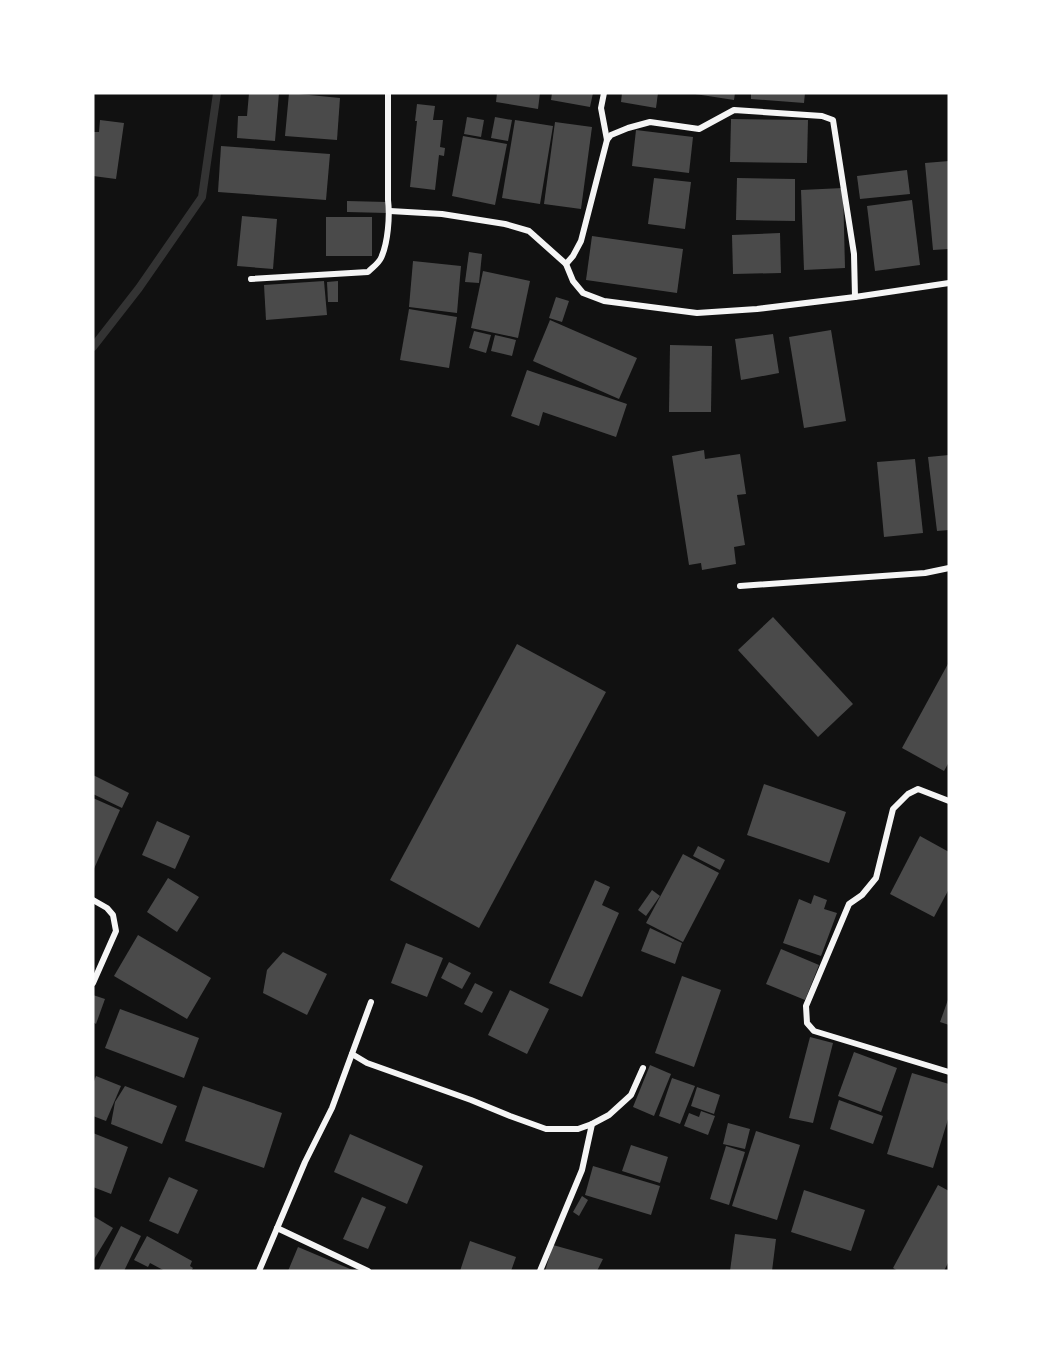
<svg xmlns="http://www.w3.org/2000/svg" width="1042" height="1364" font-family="'Alegreya Sans',sans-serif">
  <rect width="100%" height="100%" fill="#111"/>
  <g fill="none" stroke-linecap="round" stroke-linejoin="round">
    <polyline stroke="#333" stroke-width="8" points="93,347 139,288 202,197 217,93"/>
  </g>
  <g fill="#4a4a4a">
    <polygon points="249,93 279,93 275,141 237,138 238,116 247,116"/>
    <polygon points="289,93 340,98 337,140 285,136"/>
    <polygon points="497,93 540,93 538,109 496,102"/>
    <polygon points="552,93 593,93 590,107 551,100"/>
    <polygon points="622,93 658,93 656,108 621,102"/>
    <polygon points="695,93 735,93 734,100 695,94"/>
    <polygon points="751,93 805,93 804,103 751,99"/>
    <polygon points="417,104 435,106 433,120 443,120 440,147 445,148 444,156 439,155 435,190 410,187 417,121 415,121"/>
    <polygon points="467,117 484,120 481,137 464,134"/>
    <polygon points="495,117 512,120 508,141 491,138"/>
    <polygon points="731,119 808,120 807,163 730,162"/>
    <polygon points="100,120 124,123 116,179 93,176 94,163 93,163 93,132 99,132"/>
    <polygon points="515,120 553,126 540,204 502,198"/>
    <polygon points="555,122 592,127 581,209 544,204"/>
    <polygon points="636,130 693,137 689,173 632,166"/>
    <polygon points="463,136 507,144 495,205 452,196"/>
    <polygon points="221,146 330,154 326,200 218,192"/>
    <polygon points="949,161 949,249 933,250 925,163"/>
    <polygon points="907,170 910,194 860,199 857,176"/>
    <polygon points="654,178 691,182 685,229 648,224"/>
    <polygon points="737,178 795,179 795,221 736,220"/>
    <polygon points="843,188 845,268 804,270 801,190"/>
    <polygon points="912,200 920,265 875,271 867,206"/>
    <polygon points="347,201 387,202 387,213 347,212"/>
    <polygon points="242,216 277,219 273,269 237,266"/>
    <rect x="326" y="217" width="46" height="39"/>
    <polygon points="780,233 781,273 733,274 732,235"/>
    <polygon points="592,236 683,249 677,293 586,280"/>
    <polygon points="469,252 482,254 479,283 465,282"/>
    <polygon points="413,261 461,266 457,313 409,307"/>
    <polygon points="483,271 530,281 518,338 471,328"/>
    <polygon points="324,281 327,315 266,320 264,285"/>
    <polygon points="338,281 338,302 328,302 327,282"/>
    <polygon points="556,297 569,301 562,322 549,318"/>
    <polygon points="409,309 457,317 449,368 400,360"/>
    <polygon points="550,320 637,358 619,399 533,361"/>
    <polygon points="831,330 846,421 804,428 789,337"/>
    <polygon points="474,331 491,335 486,353 469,348"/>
    <polygon points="773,334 779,373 741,380 735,339"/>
    <polygon points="495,335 516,340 512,356 491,351"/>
    <polygon points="670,345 712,346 711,412 669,412"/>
    <polygon points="527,370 627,404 616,437 543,412 539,426 511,416"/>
    <polygon points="704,450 705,459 740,454 746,494 737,495 745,545 734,547 736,564 702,570 701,563 689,565 672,456"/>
    <polygon points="949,455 949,530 937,531 928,457"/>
    <polygon points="915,459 923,533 884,537 877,462"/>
    <polygon points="773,617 853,704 818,737 738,650"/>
    <polygon points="517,644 606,692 479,928 390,880"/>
    <polygon points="949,662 949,762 944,771 902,748"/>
    <polygon points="93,775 129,793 122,808 93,794"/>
    <polygon points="764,784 846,812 829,863 747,835"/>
    <polygon points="93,798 120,810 93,871"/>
    <polygon points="157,821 190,836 175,869 142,855"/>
    <polygon points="920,836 949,852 949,889 934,917 890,894"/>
    <polygon points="698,846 725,860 720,870 693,856"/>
    <polygon points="683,854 719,873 683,942 646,923"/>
    <polygon points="168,878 199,897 177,932 147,912"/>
    <polygon points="595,880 610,887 602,905 619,913 582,997 549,983"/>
    <polygon points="652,890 660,896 646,916 638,910"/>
    <polygon points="814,895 827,900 824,909 837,913 821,956 783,943 799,899 811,904"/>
    <polygon points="650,928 682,943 675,964 641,951"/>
    <polygon points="138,935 211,978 187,1019 114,976"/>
    <polygon points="406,943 443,958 427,997 391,983"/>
    <polygon points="781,949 819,965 805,1000 766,984"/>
    <polygon points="283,952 327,974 307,1015 263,993 267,970"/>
    <polygon points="449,962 471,973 462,989 441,978"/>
    <polygon points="682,976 721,990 694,1067 655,1053"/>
    <polygon points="475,983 493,992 482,1013 464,1004"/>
    <polygon points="510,990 549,1009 527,1054 488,1035"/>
    <polygon points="93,995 105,999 96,1024 93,1022"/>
    <polygon points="949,997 949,1025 940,1022"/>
    <polygon points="120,1009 199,1038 184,1078 105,1048"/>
    <polygon points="810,1037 833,1043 813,1123 789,1118"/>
    <polygon points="854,1052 897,1068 881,1112 838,1096"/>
    <polygon points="650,1065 671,1074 654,1116 633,1107"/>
    <polygon points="912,1073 949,1084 949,1116 933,1168 887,1154"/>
    <polygon points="96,1076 121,1086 106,1121 93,1116 93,1084"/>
    <polygon points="672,1078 695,1086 680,1124 659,1116"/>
    <polygon points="125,1086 177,1106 162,1144 111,1124 115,1102"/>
    <polygon points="203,1086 282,1113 264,1168 185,1141"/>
    <polygon points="697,1087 720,1095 714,1114 691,1106"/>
    <polygon points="839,1100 883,1116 873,1144 830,1129"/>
    <polygon points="701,1111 715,1116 708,1135 684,1126 689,1113 699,1117"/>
    <polygon points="728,1123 750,1129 745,1149 723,1144"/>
    <polygon points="756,1131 800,1145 777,1220 732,1206"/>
    <polygon points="93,1133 128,1147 111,1194 93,1187"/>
    <polygon points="350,1134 423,1166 407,1204 334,1172"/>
    <polygon points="631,1145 668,1157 660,1183 622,1171"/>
    <polygon points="726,1146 745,1152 729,1205 710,1199"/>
    <polygon points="593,1166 660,1186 651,1215 585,1195"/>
    <polygon points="169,1177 198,1190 178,1234 149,1221"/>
    <polygon points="938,1185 949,1191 949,1261 944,1271 898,1271 893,1268"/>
    <polygon points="804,1190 865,1210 851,1251 791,1232"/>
    <polygon points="582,1196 588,1200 579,1216 573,1212"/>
    <polygon points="362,1197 386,1207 368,1249 343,1239"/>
    <polygon points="93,1216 113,1228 93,1261"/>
    <polygon points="121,1226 141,1236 124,1271 98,1271"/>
    <polygon points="735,1234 776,1239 772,1271 730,1271"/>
    <polygon points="147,1236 192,1261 190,1266 193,1268 191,1271 165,1271 150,1263 148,1267 134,1260"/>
    <polygon points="470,1241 516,1257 511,1271 460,1271"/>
    <polygon points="553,1245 603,1259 597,1271 545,1271"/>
    <polygon points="298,1247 355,1271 288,1271"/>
  </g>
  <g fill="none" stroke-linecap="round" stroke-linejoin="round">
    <g stroke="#f5f5f5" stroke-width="6">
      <polyline points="607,140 611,135 628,128 650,122 699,129 734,110 822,116 833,120 854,254 855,297"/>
      <polyline points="390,211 442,214 505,224 529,231 566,264 573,281 583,293 604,301 697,313 757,309 855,297 949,283"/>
      <polyline points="566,264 573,256 581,241 607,140 601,108 604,93"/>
      <path d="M251 279 368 272C373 267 379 263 381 258 388 243 390 216 388 200V93"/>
      <polyline points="740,586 925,573 949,568"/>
      <polyline points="949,801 918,789 908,794 893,809 876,878 862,895 849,904 806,1006 807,1023 814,1031 949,1072"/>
      <polyline points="93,900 107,908 113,915 116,931 93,983"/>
      <polyline points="352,1054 367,1063 471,1100 510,1116 546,1129 578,1129 592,1124 582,1170 540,1271"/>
      <polyline points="592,1124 609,1115 631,1095 643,1068"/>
      <polyline points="277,1228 368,1271"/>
      <polyline points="259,1271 305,1162 332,1108 371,1002"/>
    </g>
  </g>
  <rect width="1042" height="1364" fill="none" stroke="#ffffff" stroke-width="189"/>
</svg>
